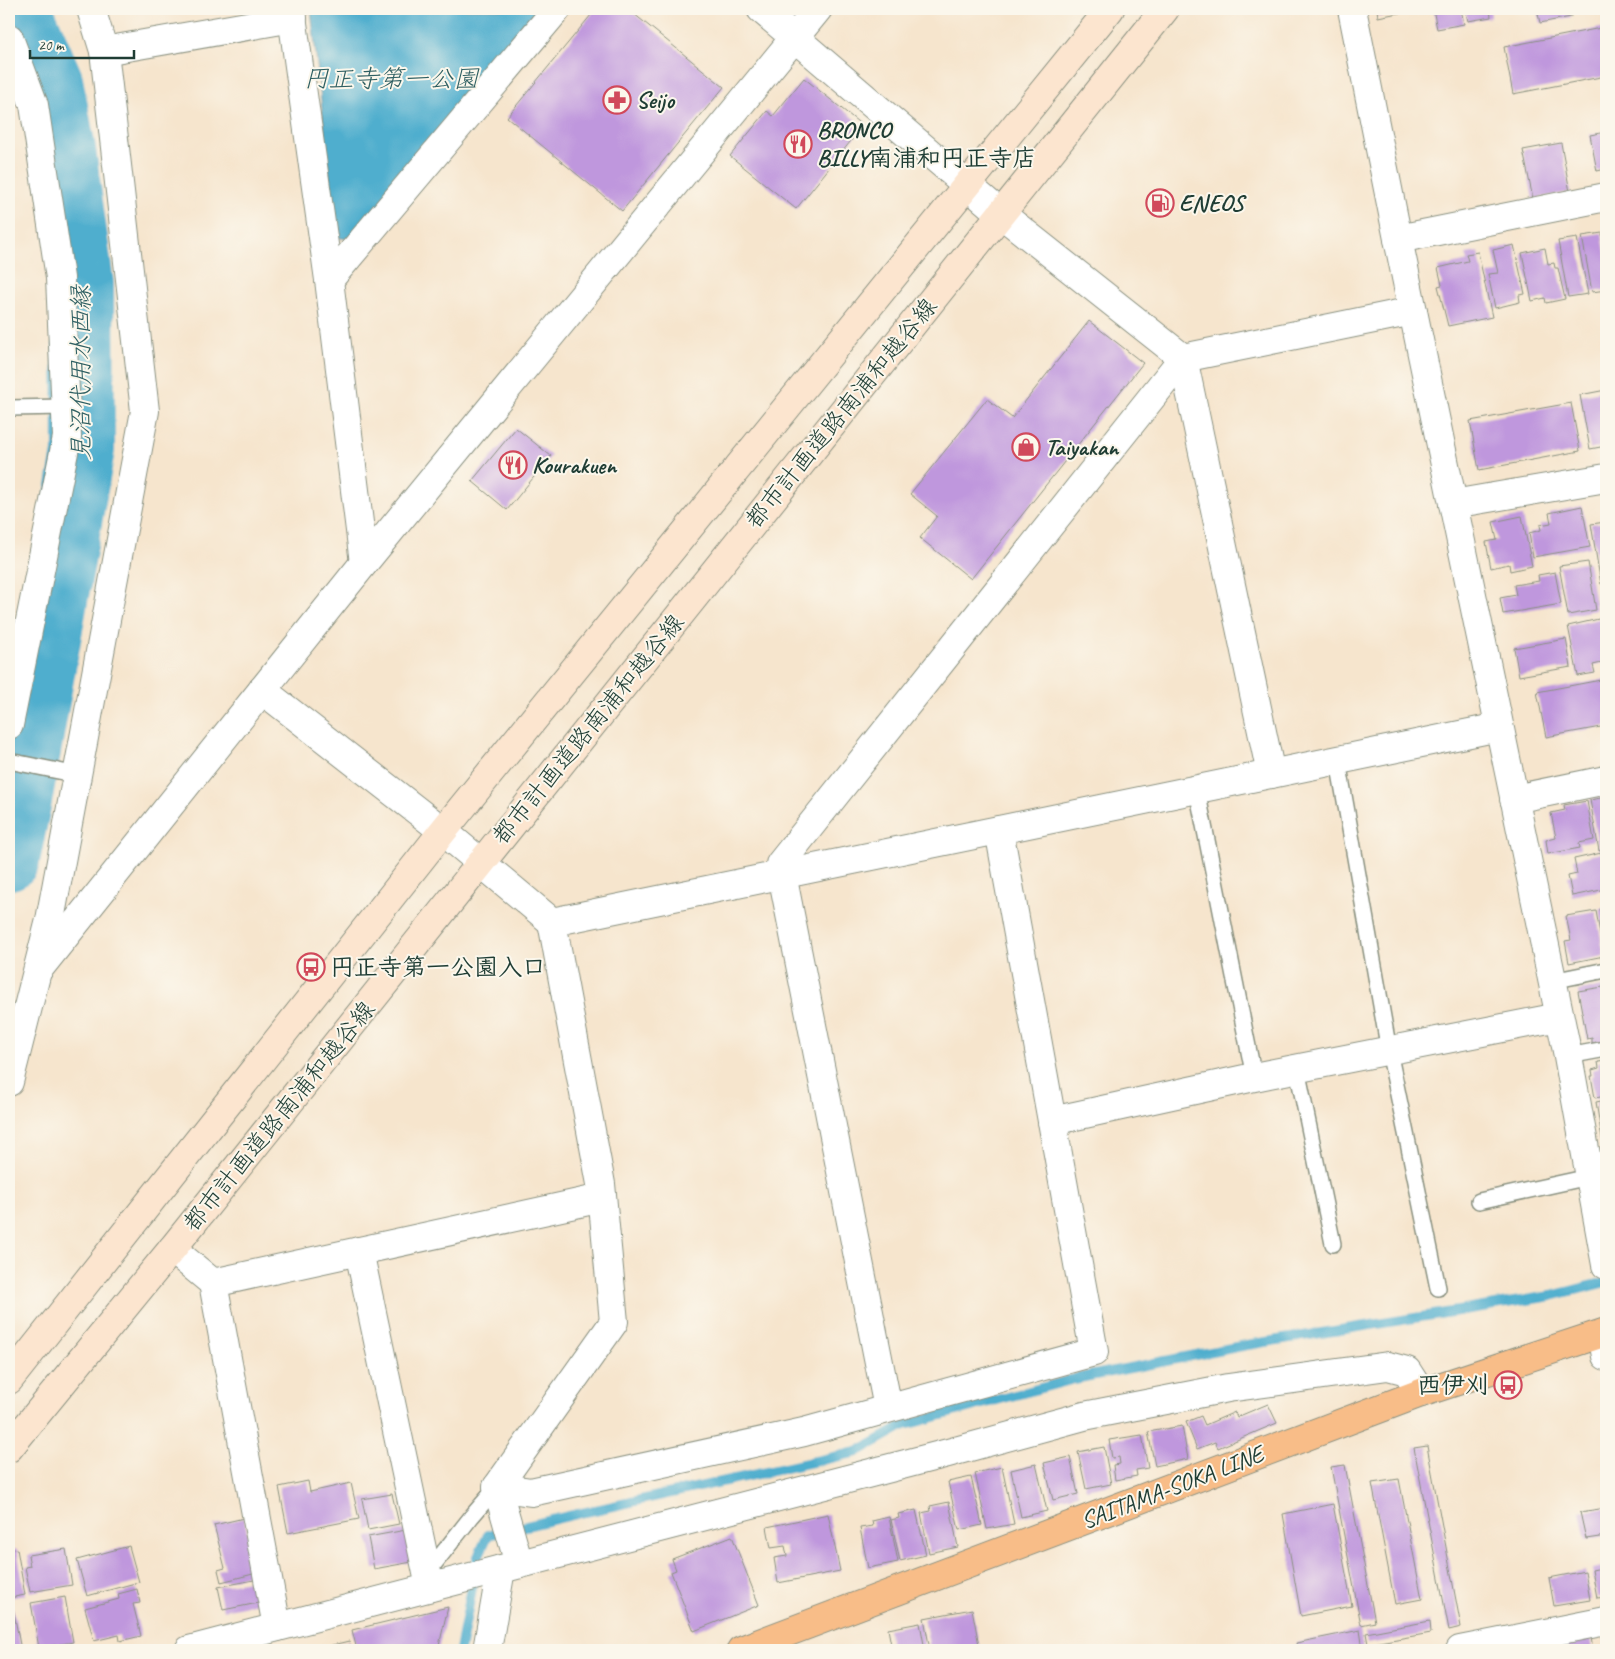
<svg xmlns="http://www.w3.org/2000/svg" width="1615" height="1659" font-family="Caveat,'Klee One',sans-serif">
  <rect width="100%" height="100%" fill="#fbf7ec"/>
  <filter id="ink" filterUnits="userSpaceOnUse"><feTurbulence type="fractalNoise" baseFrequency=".02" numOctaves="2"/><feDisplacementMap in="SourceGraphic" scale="10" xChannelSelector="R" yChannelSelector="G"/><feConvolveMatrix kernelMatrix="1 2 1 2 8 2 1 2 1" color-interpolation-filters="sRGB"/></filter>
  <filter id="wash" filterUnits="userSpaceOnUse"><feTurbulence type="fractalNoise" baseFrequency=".0096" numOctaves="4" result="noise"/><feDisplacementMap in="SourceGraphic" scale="20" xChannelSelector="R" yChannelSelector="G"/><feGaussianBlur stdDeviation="1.12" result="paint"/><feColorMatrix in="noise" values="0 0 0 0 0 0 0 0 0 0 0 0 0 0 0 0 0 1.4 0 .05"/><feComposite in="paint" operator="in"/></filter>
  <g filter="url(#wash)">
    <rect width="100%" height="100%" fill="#f6e5cd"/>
    <polygon fill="#50aece" stroke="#387681" points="311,9 539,9 352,240 336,237"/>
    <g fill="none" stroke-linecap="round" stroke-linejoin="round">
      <polyline stroke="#50aece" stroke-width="10" points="460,1650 478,1557 488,1535 577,1514 857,1452 905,1425 1074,1379 1247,1345 1551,1296 1606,1282"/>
      <polyline stroke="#50aece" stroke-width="62" points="9,859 22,795 84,449 83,285 65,150 52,81 21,9"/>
    </g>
    <g id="blocks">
      <g fill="#bf97dd">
        <polygon points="596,9 628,9 724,87 622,211 507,117"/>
        <polygon points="1377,9 1414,9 1414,10 1378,17"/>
        <polygon points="1433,9 1461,9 1464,24 1437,29"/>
        <polygon points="1465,9 1490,9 1491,17 1468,21"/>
        <polygon points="1537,9 1569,9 1571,17 1540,23"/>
        <polygon points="1606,27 1606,76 1513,94 1504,47"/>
        <polygon points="804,78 863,126 796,209 730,156 767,111 773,116"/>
        <polygon points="1606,132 1606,169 1597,171 1590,135"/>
        <polygon points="1561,143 1570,192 1533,199 1523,150"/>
        <polygon points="1602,233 1606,258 1606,290 1592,292 1582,236"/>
        <polygon points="1577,238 1588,294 1568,297 1558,241"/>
        <polygon points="1514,245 1525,294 1519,295 1520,302 1495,308 1488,274 1498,273 1493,250"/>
        <polygon points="1545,248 1548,264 1554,263 1555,268 1558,268 1565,299 1546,303 1545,298 1532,301 1522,253"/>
        <polygon points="1478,252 1492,317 1448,326 1438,286 1442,285 1438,268 1468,261 1466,254"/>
        <polygon points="1089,321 1143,363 971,579 920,538 937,516 910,494 987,399 1012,418"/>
        <polygon points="1606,390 1606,446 1590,449 1580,395"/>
        <polygon points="1571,403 1580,451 1479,470 1470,421"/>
        <polygon points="516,428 551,456 507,510 472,481"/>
        <polygon points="1582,506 1590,547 1533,557 1529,533 1541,530 1540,525 1551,523 1549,513"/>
        <polygon points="1522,516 1532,566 1510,571 1509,564 1491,568 1486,542 1497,540 1493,522"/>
        <polygon points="1606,522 1606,584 1601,584 1591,524"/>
        <polygon points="1588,562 1596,610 1568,615 1559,566"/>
        <polygon points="1555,572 1561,604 1503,614 1500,598 1516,595 1514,585 1539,581 1538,575"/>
        <polygon points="1603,618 1606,634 1606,662 1593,665 1595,673 1578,676 1568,626"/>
        <polygon points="1566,639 1571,667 1519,676 1514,648"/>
        <polygon points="1606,679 1606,726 1546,737 1537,692"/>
        <polygon points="1606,797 1606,849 1599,851 1590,800"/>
        <polygon points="1587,801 1594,840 1579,843 1580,848 1548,854 1546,840 1556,838 1551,813 1565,810 1564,805"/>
        <polygon points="1606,852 1606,889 1572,896 1568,876 1577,874 1574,859"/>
        <polygon points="1606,908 1606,940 1605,940 1600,909"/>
        <polygon points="1596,911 1604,956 1569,963 1565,941 1571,940 1566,916"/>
        <polygon points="1603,987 1606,1003 1606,1040 1592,1043 1592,1038 1587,1039 1578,991"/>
        <polygon points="1606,1061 1606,1096 1595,1098 1591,1076 1593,1076 1592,1070 1599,1068 1598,1062"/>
        <polygon points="1606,1100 1606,1143 1603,1144 1596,1102"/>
        <polygon points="1268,1404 1277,1423 1218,1448 1215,1442 1197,1449 1186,1422 1201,1416 1205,1425 1235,1412 1237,1417"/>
        <polygon points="1182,1426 1188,1459 1155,1466 1148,1432"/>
        <polygon points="1142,1435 1148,1468 1136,1470 1137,1476 1115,1480 1113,1465 1120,1464 1119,1457 1112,1458 1109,1440"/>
        <polygon points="1427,1446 1461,1627 1449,1630 1414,1448"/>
        <polygon points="1104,1447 1111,1484 1086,1489 1078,1452"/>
        <polygon points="1070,1457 1078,1494 1053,1500 1044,1463"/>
        <polygon points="1036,1464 1047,1511 1021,1517 1011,1470"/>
        <polygon points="1345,1465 1375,1622 1361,1625 1331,1467"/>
        <polygon points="1002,1467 1014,1524 987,1529 975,1473"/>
        <polygon points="971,1477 982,1525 959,1530 948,1482"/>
        <polygon points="1399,1479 1422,1599 1395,1604 1372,1483"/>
        <polygon points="308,1481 310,1492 351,1483 359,1519 288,1533 279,1487"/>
        <polygon points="392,1494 399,1524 368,1530 362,1499"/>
        <polygon points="949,1502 958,1547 929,1553 921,1513 931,1511 930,1506"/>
        <polygon points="1333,1504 1352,1606 1301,1616 1283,1514"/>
        <polygon points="1606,1508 1606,1536 1586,1539 1580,1512"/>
        <polygon points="916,1510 926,1555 900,1561 891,1520 899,1518 898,1514"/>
        <polygon points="828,1514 840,1571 778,1583 774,1558 787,1556 785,1546 771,1548 767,1527"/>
        <polygon points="889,1517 898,1562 868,1568 860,1528 873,1526 872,1521"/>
        <polygon points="244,1518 257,1573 221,1582 218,1570 225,1568 214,1525"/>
        <polygon points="406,1530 412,1562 374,1569 368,1537"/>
        <polygon points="732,1536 759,1605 694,1631 671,1572 676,1570 672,1559"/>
        <polygon points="129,1546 139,1582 87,1596 77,1560"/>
        <polygon points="17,1549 25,1595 9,1598 9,1550"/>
        <polygon points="66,1549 72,1585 30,1592 25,1567 30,1566 28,1555"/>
        <polygon points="1606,1567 1606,1597 1597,1598 1592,1570"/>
        <polygon points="1585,1571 1590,1600 1554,1606 1549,1578"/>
        <polygon points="259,1579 263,1602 223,1610 218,1587"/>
        <polygon points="137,1589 140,1603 133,1604 141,1636 120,1641 119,1635 94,1641 85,1608 119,1599 118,1594"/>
        <polygon points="65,1597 73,1642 39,1648 31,1603"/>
        <polygon points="448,1607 438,1650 357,1650 352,1630"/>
        <polygon points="13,1608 21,1650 9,1650 9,1609"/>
        <polygon points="972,1609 980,1650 930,1650 924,1618"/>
        <polygon points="1430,1621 1431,1633 1368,1644 1366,1633"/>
        <polygon points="920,1623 925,1650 892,1650 888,1629"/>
        <polygon points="1360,1630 1363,1650 1298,1650 1296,1643"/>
        <polygon points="1591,1637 1593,1650 1562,1650 1561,1643"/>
        <polygon points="349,1641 351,1650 325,1650 324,1647"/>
        <polygon points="1556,1643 1558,1650 1526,1650"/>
      </g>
    </g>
  </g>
  <g filter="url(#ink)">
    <use href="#blocks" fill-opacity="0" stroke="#8a9180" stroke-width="1"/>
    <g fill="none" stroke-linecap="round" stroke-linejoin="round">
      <g stroke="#8a9180" stroke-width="18">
        <g id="lane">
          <polyline points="9,408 66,407"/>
          <polyline points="9,761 78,775"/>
          <polyline points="1338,761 1389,1051 1438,1288"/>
          <polyline points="1197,790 1254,1077"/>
          <polyline points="1552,981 1606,970"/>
          <polyline points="1568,1056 1606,1049"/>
          <polyline points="1297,1069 1333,1244"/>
          <polyline points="1479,1201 1589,1177"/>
          <polyline points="427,1573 472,1516 497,1487"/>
        </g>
      </g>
      <g stroke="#8a9180" stroke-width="30">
        <g id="street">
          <polyline points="91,9 104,51 293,18"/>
          <polyline points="291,9 329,280 364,563"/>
          <polyline points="761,9 1001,214 1183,358 1413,311"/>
          <polyline points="1352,9 1398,239 1568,1056 1606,1265"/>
          <polyline points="9,38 34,105 60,278 67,437 9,725"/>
          <polyline points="1398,239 1606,197"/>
          <polyline points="329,280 557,9"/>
          <polyline points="1183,358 1271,774"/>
          <polyline points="1453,504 1606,478"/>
          <polyline points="262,690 443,831 552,922 1499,727"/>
          <polyline points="1514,799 1606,780"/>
          <polyline points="38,970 364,563 818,9"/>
          <polyline points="9,1082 50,920 145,411 104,51"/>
          <polyline points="1052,1121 1254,1077 1559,1017"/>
          <polyline points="172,1249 213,1283 602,1198"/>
          <polyline points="359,1251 430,1587"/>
          <polyline points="213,1283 277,1627"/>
          <polyline points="1602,1334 1606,1356"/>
          <polyline points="888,1408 780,864 1183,358"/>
          <polyline points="497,1487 531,1492 804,1432 1094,1352 999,830"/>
          <polyline points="519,1564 497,1487 614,1322 601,1184 552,922"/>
          <polyline points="189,1650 948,1453 1084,1416 1228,1388 1388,1366 1407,1371 1421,1393"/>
          <polyline points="487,1650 501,1569"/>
          <polyline points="1460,1650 1606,1621"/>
        </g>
      </g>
      <g stroke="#8a9180" stroke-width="30">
        <g id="secondary">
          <polyline points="9,1380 443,831 1110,9"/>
          <polyline points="9,1448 172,1249 1165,9"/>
        </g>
      </g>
      <g stroke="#8a9180" stroke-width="30">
        <polyline id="primary" points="741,1650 1421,1393 1606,1332"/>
      </g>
      <use href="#lane" stroke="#fff" stroke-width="15"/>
      <use href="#street" stroke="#fff" stroke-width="28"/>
      <use href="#secondary" stroke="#fce5cf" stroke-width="28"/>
      <use href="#primary" stroke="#f8bd88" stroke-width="28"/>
    </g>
  </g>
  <defs>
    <g id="pharmacy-ring" transform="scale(1.4375)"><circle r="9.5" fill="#fbf7ec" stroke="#d1495b" stroke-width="1.5"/><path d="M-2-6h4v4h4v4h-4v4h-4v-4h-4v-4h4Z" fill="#d1495b"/></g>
    <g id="restaurant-ring" transform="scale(1.4375)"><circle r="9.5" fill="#fbf7ec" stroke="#d1495b" stroke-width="1.5"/><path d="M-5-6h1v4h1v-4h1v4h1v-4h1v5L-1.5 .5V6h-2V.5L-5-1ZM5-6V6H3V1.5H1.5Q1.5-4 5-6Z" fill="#d1495b"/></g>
    <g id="fuel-ring" transform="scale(1.4375)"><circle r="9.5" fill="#fbf7ec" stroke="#d1495b" stroke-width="1.5"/><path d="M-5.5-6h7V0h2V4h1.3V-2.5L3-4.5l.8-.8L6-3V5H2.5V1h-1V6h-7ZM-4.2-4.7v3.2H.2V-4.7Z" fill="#d1495b"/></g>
    <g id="shop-ring" transform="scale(1.4375)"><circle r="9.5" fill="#fbf7ec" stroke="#d1495b" stroke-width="1.5"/><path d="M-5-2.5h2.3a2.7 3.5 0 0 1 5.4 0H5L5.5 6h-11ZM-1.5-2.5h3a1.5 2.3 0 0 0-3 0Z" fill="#d1495b"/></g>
    <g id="bus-ring" transform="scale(1.4375)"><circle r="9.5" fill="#fbf7ec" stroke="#d1495b" stroke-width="1.5"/><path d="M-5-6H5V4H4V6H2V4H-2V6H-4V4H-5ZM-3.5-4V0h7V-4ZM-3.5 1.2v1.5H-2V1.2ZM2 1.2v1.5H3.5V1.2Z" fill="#d1495b"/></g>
  </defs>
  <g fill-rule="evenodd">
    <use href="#pharmacy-ring" x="617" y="100"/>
    <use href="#restaurant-ring" x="798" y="144"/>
    <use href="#fuel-ring" x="1160" y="203"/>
    <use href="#shop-ring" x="1026" y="447"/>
    <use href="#restaurant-ring" x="513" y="465"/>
    <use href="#bus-ring" x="311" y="967"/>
    <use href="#bus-ring" x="1508" y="1385"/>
  </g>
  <g text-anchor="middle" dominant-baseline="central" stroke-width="4" stroke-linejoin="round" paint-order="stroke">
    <g font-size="24" font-weight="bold" fill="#1f3d34" stroke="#fbf7ec" text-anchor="start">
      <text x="636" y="100">Seijo</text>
      <text x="817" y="130">BRONCO<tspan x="817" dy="28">BILLY南浦和円正寺店</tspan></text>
      <text x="1179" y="203">ENEOS</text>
      <text x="1045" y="447">Taiyakan</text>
      <text x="532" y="465">Kourakuen</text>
      <text x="330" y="967">円正寺第一公園入口</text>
      <text x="1489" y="1385" text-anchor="end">西伊刈</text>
    </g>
    <g font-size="24" fill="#1f3d34" stroke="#fbf7ec">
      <text transform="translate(841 413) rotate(-51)">都市計画道路南浦和越谷線</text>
      <text transform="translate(588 729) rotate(-51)">都市計画道路南浦和越谷線</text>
      <text transform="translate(279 1116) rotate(-51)">都市計画道路南浦和越谷線</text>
      <text transform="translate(1172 1487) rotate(-21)">SAITAMA-SOKA LINE</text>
    </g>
    <g font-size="25" font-style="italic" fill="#2e5f62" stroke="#fbf7ec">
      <text x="391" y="79">円正寺第一公園</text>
      <text transform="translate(81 373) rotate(-90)">見沼代用水西縁</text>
    </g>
  </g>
  <rect width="1615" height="1659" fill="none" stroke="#fbf7ec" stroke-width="30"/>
  <path d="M30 50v8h104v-8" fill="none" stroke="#1f3d34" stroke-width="2.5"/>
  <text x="38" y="50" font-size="15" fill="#1f3d34" stroke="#fbf7ec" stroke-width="4" paint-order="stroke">20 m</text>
</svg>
